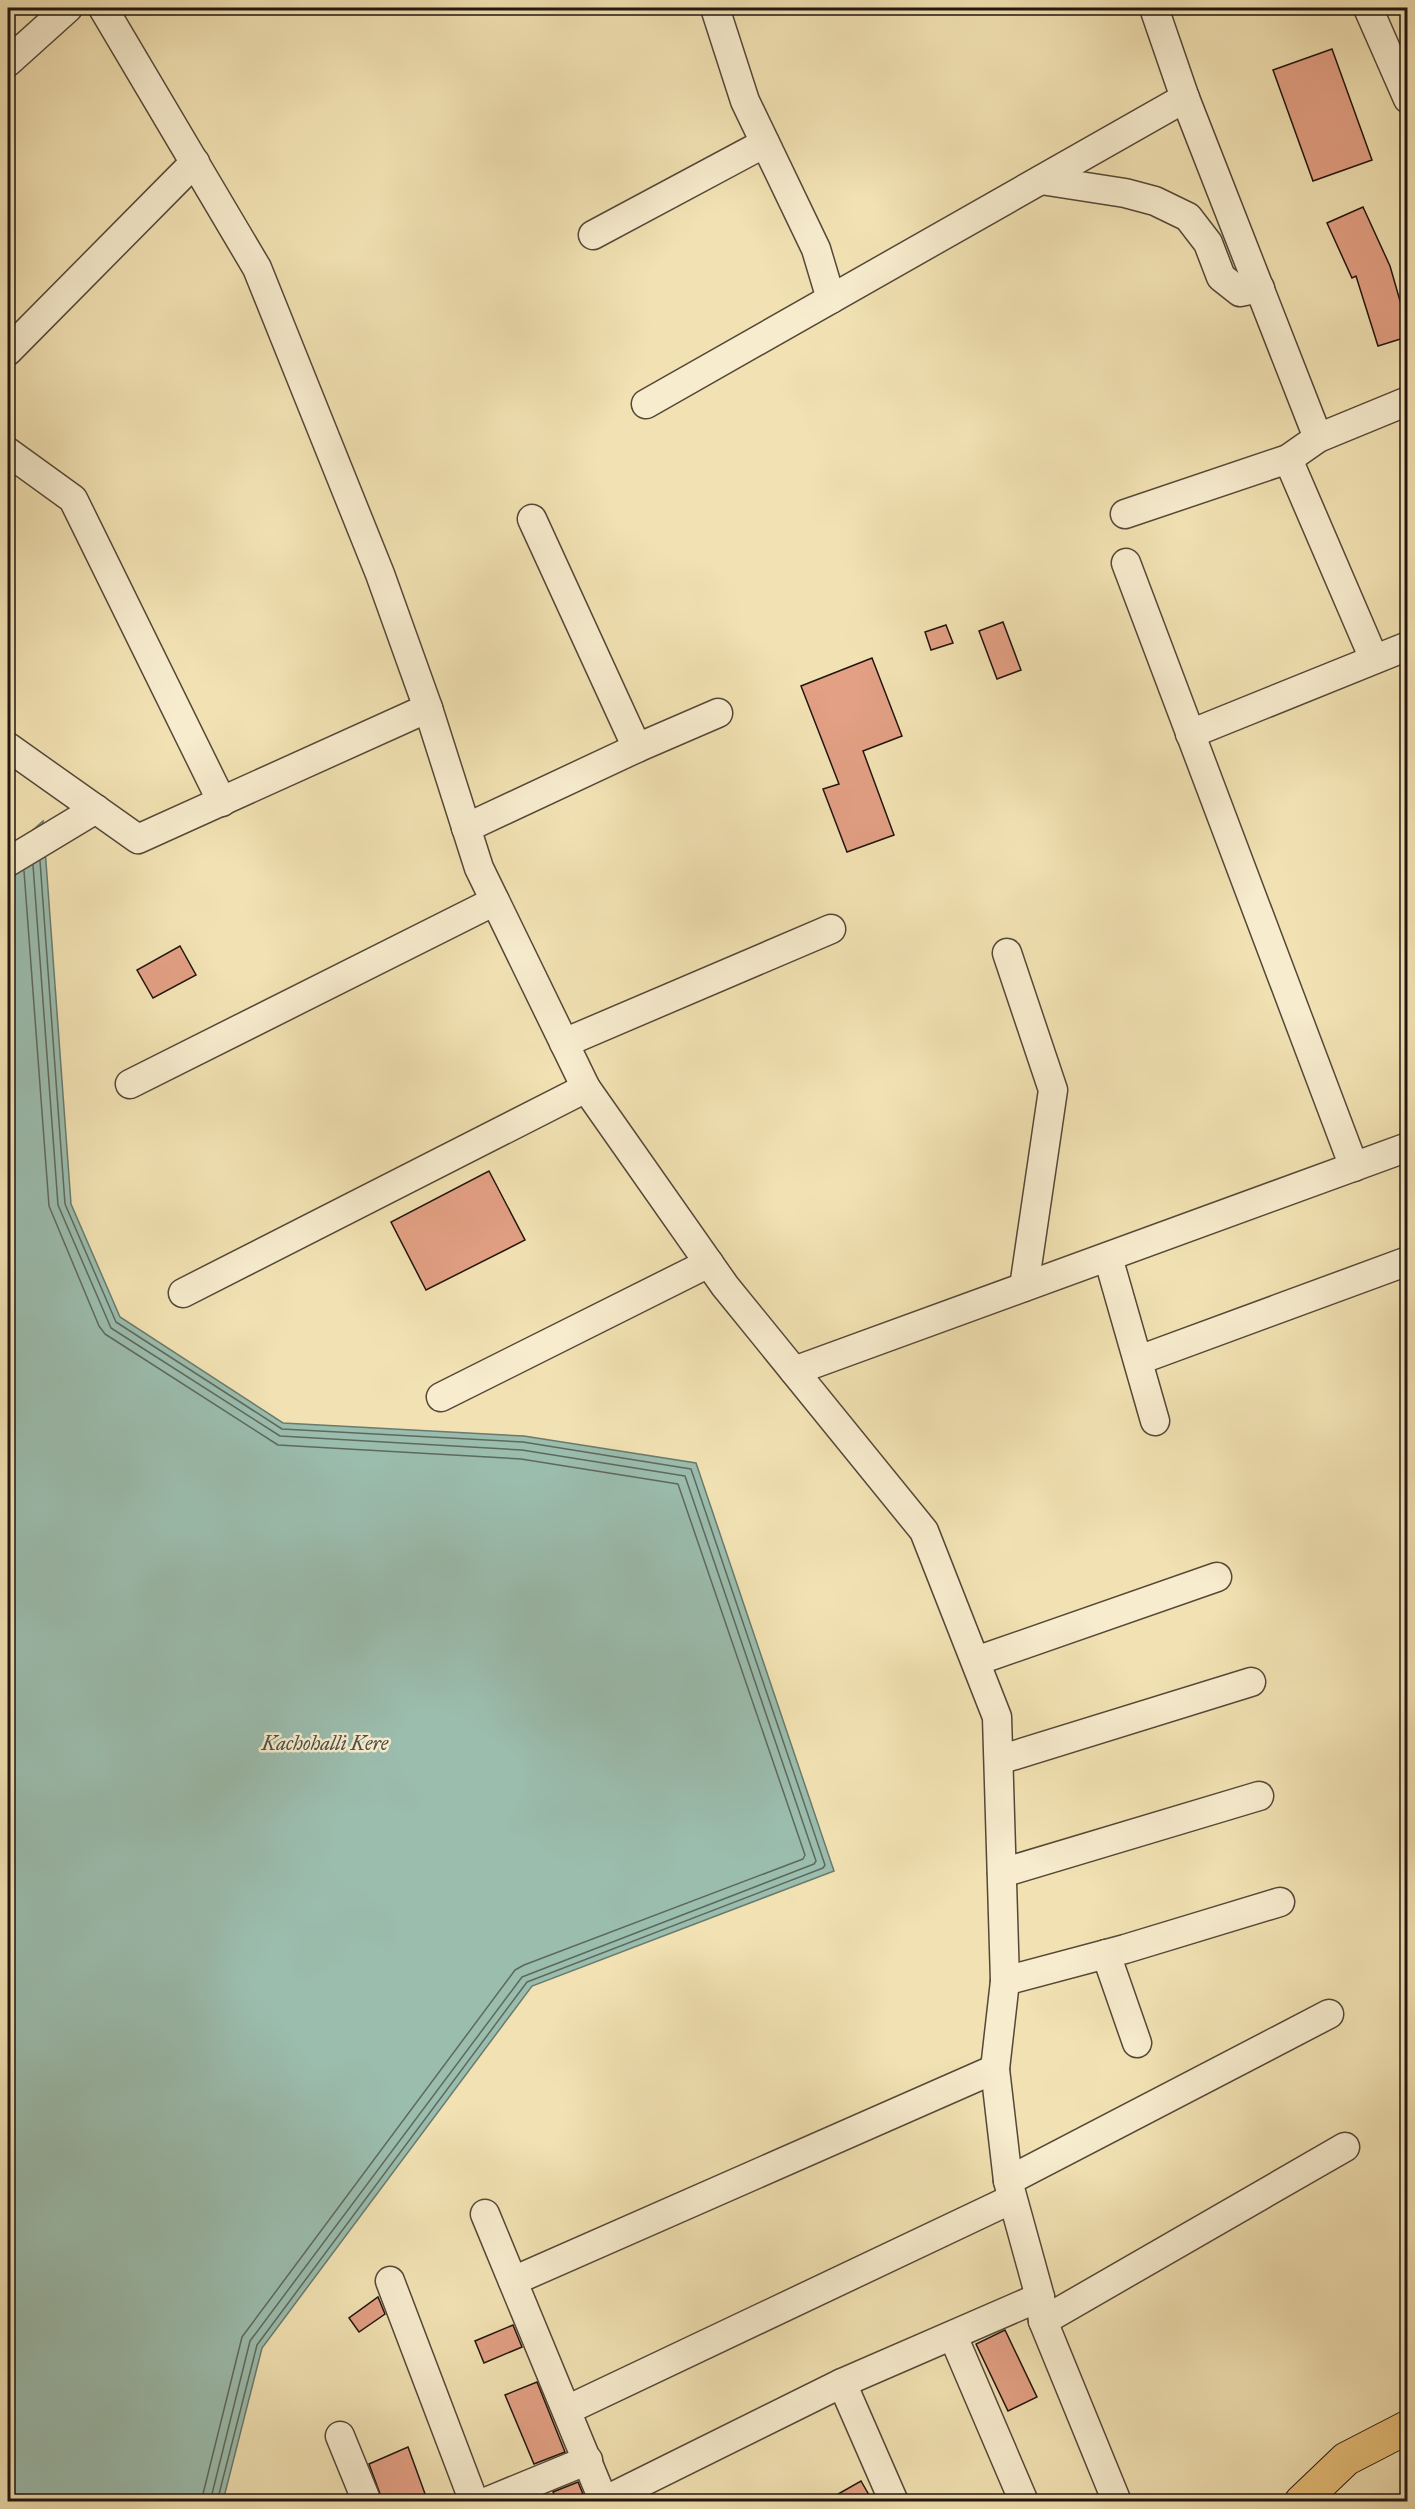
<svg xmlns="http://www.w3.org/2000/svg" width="1415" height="2509" font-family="'IM FELL Great Primer',serif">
  <rect width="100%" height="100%" fill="#f2e2b3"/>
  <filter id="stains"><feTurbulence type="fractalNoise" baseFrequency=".00333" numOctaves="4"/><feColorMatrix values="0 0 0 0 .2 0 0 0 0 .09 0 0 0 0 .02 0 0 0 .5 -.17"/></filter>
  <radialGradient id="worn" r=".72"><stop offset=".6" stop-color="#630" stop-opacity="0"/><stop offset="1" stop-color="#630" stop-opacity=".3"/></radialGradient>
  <polygon fill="#9bbdae" stroke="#6a7a6e" stroke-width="1.5" points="43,821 71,1204 120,1317 283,1423 524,1436 696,1463 834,1871 532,1986 262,2348 223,2501 8,2501 8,852"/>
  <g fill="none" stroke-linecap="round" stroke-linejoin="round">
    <g stroke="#5e695e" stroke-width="1.5">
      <polyline points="40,861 65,1204 116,1322 282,1429 523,1442 691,1469 825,1865 823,1868 527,1982 257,2345 217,2502"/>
      <polyline points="33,865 58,1205 111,1328 280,1436 522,1450 685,1476 816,1861 814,1864 522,1977 250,2341 210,2502"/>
      <polyline points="24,871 49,1206 99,1326 105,1334 278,1445 521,1459 678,1484 805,1855 803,1859 524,1965 515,1970 242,2337 201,2502"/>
    </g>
  </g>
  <g fill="#e3a084" stroke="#21150f" stroke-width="1.5">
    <polygon points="1332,49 1372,160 1313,181 1273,70"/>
    <polygon points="1363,207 1390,266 1407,325 1407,337 1378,346 1356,276 1352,278 1327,223"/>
    <polygon points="1003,622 1021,670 997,679 979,631"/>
    <polygon points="946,625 953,643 931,650 925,632"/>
    <polygon points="872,658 902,736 863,751 894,835 847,852 823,789 839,784 801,686"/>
    <polygon points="180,946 196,975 153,998 137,970"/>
    <polygon points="489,1171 525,1240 426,1290 391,1222"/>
    <polygon points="378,2297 385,2314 359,2332 349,2318"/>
    <polygon points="513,2325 522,2347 484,2363 475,2341"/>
    <polygon points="1005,2330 1037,2397 1008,2411 976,2344"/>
    <polygon points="537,2382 565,2452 534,2464 505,2395"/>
    <polygon points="408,2447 428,2502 383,2502 369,2464"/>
    <polygon points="861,2481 873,2502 824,2502"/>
    <polygon points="578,2482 583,2494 557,2502 553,2492"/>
  </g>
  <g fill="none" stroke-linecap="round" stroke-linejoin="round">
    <g stroke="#554838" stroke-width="31">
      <g id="minor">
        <polyline points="103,8 257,268 380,574 428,708 479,868 586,1088 725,1286 924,1531 997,1717 1005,1981 995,2069 1008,2181 1040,2297 1043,2321 1117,2502"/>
        <polyline points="715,8 745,101 816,249 831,299"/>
        <polyline points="1154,8 1185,98"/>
        <polyline points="1368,8 1408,99"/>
        <polyline points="8,62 68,8"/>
        <polyline points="1041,180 1125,193 1155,201 1188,217 1208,243 1221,277 1240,292 1260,288"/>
        <polyline points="593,235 765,143"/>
        <polyline points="8,351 195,162"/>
        <polyline points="646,404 1185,98 1318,438"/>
        <polyline points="8,452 73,499 222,802"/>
        <polyline points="1288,459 1374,659"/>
        <polyline points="1125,514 1288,459 1318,438 1408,401"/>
        <polyline points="532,519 637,748 718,713"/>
        <polyline points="1126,563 1354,1167"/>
        <polyline points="1190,734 1408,646"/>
        <polyline points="8,747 138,839 428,708"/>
        <polyline points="466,828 637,748"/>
        <polyline points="8,862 96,809"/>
        <polyline points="1007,953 1053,1090 1024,1287"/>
        <polyline points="564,1043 831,929"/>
        <polyline points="130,1084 495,901"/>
        <polyline points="1108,1257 1155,1421"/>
        <polyline points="183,1293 586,1088"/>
        <polyline points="1139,1360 1408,1261"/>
        <polyline points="794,1371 1408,1147"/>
        <polyline points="441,1397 709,1263"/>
        <polyline points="976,1661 1217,1577"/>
        <polyline points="999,1760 1251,1682"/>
        <polyline points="1002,1873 1259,1796"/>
        <polyline points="1106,1954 1137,2043"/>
        <polyline points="1005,1981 1125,1949 1280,1902"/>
        <polyline points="1008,2181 1329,2014"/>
        <polyline points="485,2214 604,2502"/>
        <polyline points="390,2281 474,2502"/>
        <polyline points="513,2281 995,2069"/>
        <polyline points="1043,2321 1345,2147"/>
        <polyline points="953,2336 1024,2502"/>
        <polyline points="842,2383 1040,2297"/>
        <polyline points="567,2410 1012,2199"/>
        <polyline points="340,2436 367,2502"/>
        <polyline points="604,2501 842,2383 894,2502"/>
        <polyline points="486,2502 588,2460"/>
      </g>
    </g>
    <g stroke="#21150f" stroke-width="35">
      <polyline id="major" points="1301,2502 1346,2459 1408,2427"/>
    </g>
    <use href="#minor" stroke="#f7ecce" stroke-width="28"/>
    <use href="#major" stroke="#e9c17a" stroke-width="33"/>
  </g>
  <g text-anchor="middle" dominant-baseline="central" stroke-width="5" stroke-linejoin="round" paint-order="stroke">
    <g font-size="20" font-style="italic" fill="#4c5047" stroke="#f7ecce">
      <text x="325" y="1743">Kachohalli Kere</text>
    </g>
  </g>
  <rect width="1415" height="2509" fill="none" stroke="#f2e2b3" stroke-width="30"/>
  <rect x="9" y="9" width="1397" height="2491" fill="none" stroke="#21150f" stroke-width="3"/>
  <rect x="15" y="15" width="1385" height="2479" fill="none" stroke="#21150f" stroke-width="1.5"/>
  <rect width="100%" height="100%" filter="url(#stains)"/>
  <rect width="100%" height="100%" fill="url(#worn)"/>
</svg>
